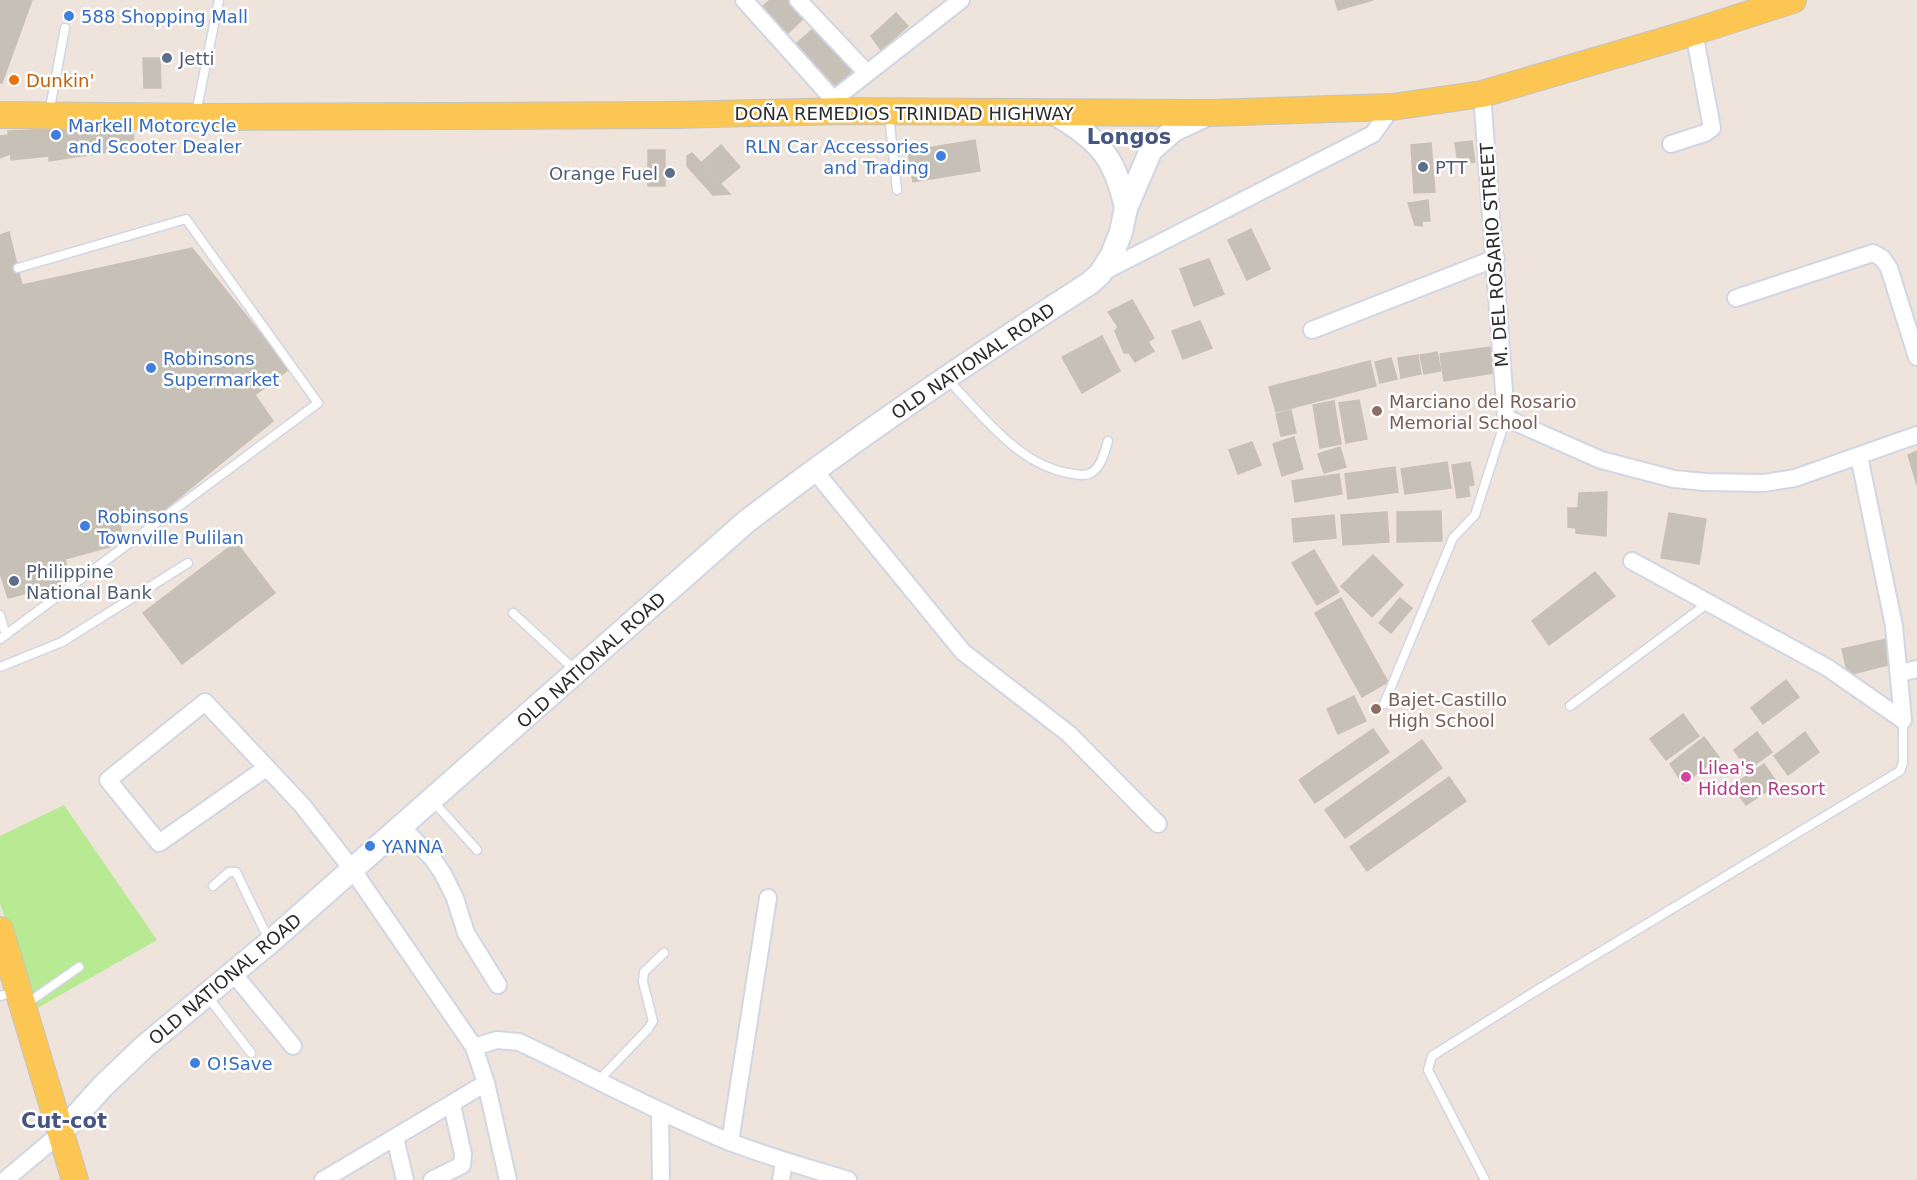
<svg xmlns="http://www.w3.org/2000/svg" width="1917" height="1180" font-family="'DejaVu Sans',sans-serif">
  <rect width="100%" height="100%" fill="#eee4dc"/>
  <polygon fill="#b8e993" points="64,805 157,940 34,1010 0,903 0,836"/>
  <g fill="#c6c0b7" stroke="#cac0b5" stroke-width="1.5">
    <polygon points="0,0 32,0 2,83 0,83"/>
    <polygon points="770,0 789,0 804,18 786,35 762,7"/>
    <polygon points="1335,0 1373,0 1338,10"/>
    <polygon points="896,13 908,26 881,50 871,36"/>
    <polygon points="816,26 853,70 834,89 796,44"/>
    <polygon points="143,58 160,58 161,88 144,88"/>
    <polygon points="133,126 134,148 49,161 49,156 11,160 8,131"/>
    <polygon points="8,135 10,154 0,158 0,136"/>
    <polygon points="975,140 980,171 913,182 908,151"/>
    <polygon points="1472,141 1475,162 1458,164 1455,143"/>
    <polygon points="1431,143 1435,192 1414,193 1411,145"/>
    <polygon points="721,145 740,167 721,183 702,162"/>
    <rect x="648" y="150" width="17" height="36"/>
    <polygon points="692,153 730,194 713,195 687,166 687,156"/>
    <polygon points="1428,200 1430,221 1422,221 1422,226 1415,225 1408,203"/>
    <polygon points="1251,229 1270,269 1247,280 1228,240"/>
    <polygon points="9,232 22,285 192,248 289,369 255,395 273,421 165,509 120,521 122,537 109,547 65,559 69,576 54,586 8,598 0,573 0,235"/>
    <polygon points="1209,259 1224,294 1194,306 1180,269"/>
    <polygon points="1132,300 1154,338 1148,342 1154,351 1135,362 1129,353 1124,353 1115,331 1118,327 1108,312"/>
    <polygon points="1200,321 1212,348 1183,359 1172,331"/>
    <polygon points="1102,336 1120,371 1082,393 1062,357"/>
    <polygon points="1490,347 1494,373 1444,381 1440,354"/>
    <polygon points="1437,352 1441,371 1424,374 1420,355"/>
    <polygon points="1418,355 1421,374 1401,378 1398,358"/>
    <polygon points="1391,358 1397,379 1380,383 1375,362"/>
    <polygon points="1370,361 1376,386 1276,412 1269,387"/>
    <polygon points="1359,400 1367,439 1346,443 1339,403"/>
    <polygon points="1334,401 1341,444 1320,448 1313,405"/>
    <polygon points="1291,410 1296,433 1281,436 1276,414"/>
    <polygon points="1294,437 1303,469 1282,476 1273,444"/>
    <polygon points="1252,442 1261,465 1238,474 1229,450"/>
    <polygon points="1340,447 1346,467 1324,473 1318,454"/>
    <polygon points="1917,451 1917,485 1908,455"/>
    <polygon points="1447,462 1451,488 1405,494 1401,469"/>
    <polygon points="1470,462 1474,485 1468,486 1470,496 1457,498 1452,465"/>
    <polygon points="1395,467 1398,492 1348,499 1345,474"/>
    <polygon points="1339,474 1342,494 1295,502 1292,481"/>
    <polygon points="1607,492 1606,536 1576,533 1576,528 1568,527 1568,508 1578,508 1579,493"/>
    <polygon points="1441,511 1442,541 1397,542 1397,512"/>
    <polygon points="1387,512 1389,542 1343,545 1341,515"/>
    <polygon points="1669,513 1706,519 1699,564 1661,558"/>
    <polygon points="1334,515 1336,538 1294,542 1292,519"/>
    <polygon points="236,542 275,593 182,664 143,613"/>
    <polygon points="1314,550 1339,592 1317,605 1292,563"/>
    <polygon points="1373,555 1403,585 1372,617 1341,586"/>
    <polygon points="1595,572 1615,596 1549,645 1532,621"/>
    <polygon points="1341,598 1388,682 1362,697 1315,613"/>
    <polygon points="1400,598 1412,608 1391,633 1379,623"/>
    <polygon points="1887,639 1892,664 1848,675 1842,649"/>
    <polygon points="1786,680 1799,697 1763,724 1751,708"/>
    <polygon points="1354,696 1366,721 1338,734 1327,709"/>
    <polygon points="1683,714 1699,736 1666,760 1650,739"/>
    <polygon points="1373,729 1389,752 1315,803 1299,780"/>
    <polygon points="1757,732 1772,752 1748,770 1734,750"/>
    <polygon points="1805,732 1819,752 1788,775 1774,756"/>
    <polygon points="1704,737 1719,757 1683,784 1670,764"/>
    <polygon points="1422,740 1442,768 1345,838 1325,810"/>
    <polygon points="1764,764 1778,784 1746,805 1732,786"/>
    <polygon points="1449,777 1466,801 1367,871 1350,847"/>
  </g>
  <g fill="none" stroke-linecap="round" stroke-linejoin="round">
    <g stroke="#d1d6e5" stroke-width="11">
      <g id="lane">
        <polyline points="49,113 65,28"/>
        <polyline points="196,113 219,0"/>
        <polyline points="889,115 897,190"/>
        <path d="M946 378C981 413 1017 464 1068 473 1075 474 1084 477 1091 473 1101 468 1105 451 1108 441"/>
        <polyline points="513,613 575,670"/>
        <polyline points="0,615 6,635"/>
        <polyline points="0,639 318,403 186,219 18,268"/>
        <polyline points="0,667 62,642 188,563"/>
        <polyline points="1384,704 1453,538 1475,515 1506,418"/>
        <polyline points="1570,706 1708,603"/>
        <polyline points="432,800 477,850"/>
        <polyline points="213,886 229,872 236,872 270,942"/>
        <polyline points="0,996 15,992"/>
        <polyline points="208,997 251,1053"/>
        <polyline points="26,1004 79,967"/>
        <polyline points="599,1080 648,1029 653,1021 643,982 644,972 664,953"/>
        <polyline points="1485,1180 1428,1070 1432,1056 1534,992 1900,771 1903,763 1903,720"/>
      </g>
    </g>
    <g stroke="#d1d6e5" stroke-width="20">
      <g id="street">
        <polyline points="744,0 841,108"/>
        <polyline points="798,0 867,73"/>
        <polyline points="1482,94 1506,418 1601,460 1674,479 1705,482 1764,483 1795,478 1917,435"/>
        <polyline points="833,100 961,0"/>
        <polyline points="1671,144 1705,133 1712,128 1694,32"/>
        <polyline points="1101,273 1373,134 1392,107"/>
        <polyline points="1736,298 1873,253 1882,258 1889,268 1917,357"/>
        <polyline points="1312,330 1496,258"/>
        <polyline points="1859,456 1894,626 1903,720"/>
        <polyline points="814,470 963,652 1069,734 1158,824"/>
        <polyline points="1632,561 1828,668 1903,720"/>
        <polyline points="1900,673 1917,669"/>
        <polyline points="266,768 159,843 108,780 205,702 302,805 352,869 474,1047 486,1083 323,1180"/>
        <polyline points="401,826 433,859 443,874 455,898 466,933 498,985"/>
        <polyline points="233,973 293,1046"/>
        <path d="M474 1047 497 1040 519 1042C589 1075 658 1113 730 1142 769 1157 809 1168 848 1180"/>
        <polyline points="486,1083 508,1180"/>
        <polyline points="660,1111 661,1180"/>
        <polyline points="395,1138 405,1180"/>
        <polyline points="730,1142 768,898"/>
        <polyline points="5,1180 61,1133"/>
        <polyline points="432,1180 462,1165 463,1154 452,1105"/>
        <polyline points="781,1180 784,1161"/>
      </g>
    </g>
    <g stroke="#d1d6e5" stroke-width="26">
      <g id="secondary">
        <path d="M1054 113C1098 139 1115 156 1126 208"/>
        <path d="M61 1133 102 1087 145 1046 270 942 746 522C856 437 972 359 1090 283L1100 274 1112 255 1121 232 1126 208 1151 150 1174 130 1210 113"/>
      </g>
    </g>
    <g stroke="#c4c4c4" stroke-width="28">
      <g id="primary">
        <polyline points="0,115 222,117 674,115 843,111 1210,113 1392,107 1482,94 1687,34 1793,0"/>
        <polyline points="0,930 75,1180"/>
      </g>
    </g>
    <use href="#lane" stroke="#fff" stroke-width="8"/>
    <use href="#street" stroke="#fff" stroke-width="16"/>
    <use href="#secondary" stroke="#fff" stroke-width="22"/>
    <use href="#primary" stroke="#fcc652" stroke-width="26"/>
  </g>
  <g fill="#3f7fe0" stroke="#fff" stroke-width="2">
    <circle cx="69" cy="16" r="6"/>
    <circle cx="56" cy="135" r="6"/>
    <circle cx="941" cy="156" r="6"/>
    <circle cx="151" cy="368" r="6"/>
    <circle cx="85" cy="526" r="6"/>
    <circle cx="370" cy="846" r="6"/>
    <circle cx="195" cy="1063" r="6"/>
  </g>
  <g fill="#5c6f8a" stroke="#fff" stroke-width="2">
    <circle cx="167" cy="58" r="6"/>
    <circle cx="1423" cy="167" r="6"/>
    <circle cx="670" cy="173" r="6"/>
    <circle cx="14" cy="581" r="6"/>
  </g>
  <circle fill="#e8710a" stroke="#fff" stroke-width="2" cx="14" cy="80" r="6"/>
  <g fill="#8d6e63" stroke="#fff" stroke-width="2">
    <circle cx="1377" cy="411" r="6"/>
    <circle cx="1376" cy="709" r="6"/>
  </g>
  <circle fill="#d1479c" stroke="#fff" stroke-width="2" cx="1686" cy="777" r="6"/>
  <g text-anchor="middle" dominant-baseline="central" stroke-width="5" stroke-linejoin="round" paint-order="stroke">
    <g font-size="18" fill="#366cbe" stroke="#fff" text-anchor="start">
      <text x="81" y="16">588 Shopping Mall</text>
      <text x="68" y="125">Markell Motorcycle<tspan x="68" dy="21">and Scooter Dealer</tspan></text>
      <text x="929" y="146" text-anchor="end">RLN Car Accessories<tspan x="929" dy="21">and Trading</tspan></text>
      <text x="163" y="358">Robinsons<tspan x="163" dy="21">Supermarket</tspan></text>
      <text x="97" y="516">Robinsons<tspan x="97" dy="21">Townville Pulilan</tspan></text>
      <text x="382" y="846">YANNA</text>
      <text x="207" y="1063">O!Save</text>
    </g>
    <g font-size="18" fill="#4e5e75" stroke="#fff" text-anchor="start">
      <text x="179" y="58">Jetti</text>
      <text x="1435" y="167">PTT</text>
      <text x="658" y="173" text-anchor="end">Orange Fuel</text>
      <text x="26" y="571">Philippine<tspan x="26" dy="21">National Bank</tspan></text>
    </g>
    <g font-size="18" fill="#c56008" stroke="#fff" text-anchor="start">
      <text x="26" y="80">Dunkin'</text>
    </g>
    <g font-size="18" fill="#2b2b2b" stroke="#fff">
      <text x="904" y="113">DOÑA REMEDIOS TRINIDAD HIGHWAY</text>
      <text transform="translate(1494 255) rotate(-94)">M. DEL ROSARIO STREET</text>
      <text transform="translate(973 361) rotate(-34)">OLD NATIONAL ROAD</text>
      <text transform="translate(591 660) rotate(-42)">OLD NATIONAL ROAD</text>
      <text transform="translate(225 979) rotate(-40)">OLD NATIONAL ROAD</text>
    </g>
    <g font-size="18" fill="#785e54" stroke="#fff" text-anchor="start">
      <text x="1389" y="401">Marciano del Rosario<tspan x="1389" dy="21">Memorial School</tspan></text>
      <text x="1388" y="699">Bajet-Castillo<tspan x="1388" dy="21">High School</tspan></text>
    </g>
    <g font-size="18" fill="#b23c85" stroke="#fff" text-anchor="start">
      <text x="1698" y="767">Lilea's<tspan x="1698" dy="21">Hidden Resort</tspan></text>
    </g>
    <g font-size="21" font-weight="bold" fill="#475680" stroke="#fff">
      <text x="1129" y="137">Longos</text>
      <text x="64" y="1121">Cut-cot</text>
    </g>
  </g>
</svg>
